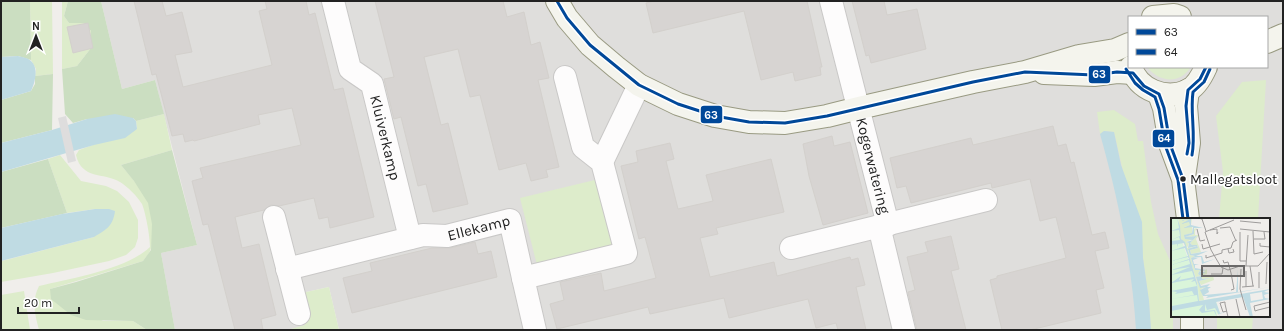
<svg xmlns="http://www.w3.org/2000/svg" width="1284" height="331" font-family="Karla,sans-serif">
  <rect width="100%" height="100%" fill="#f0eeeb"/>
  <path fill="#dfdedc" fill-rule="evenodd" d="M101 1H1283V330H339L329 287 297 294 305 326 287 330H175L161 253 197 245 155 80 122 89ZM1129 17H1267V67H1129ZM1172 219H1269V316H1172Z"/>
  <g fill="#ddeccb">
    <polygon points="30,1 52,1 53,74 35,76 36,69 31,60"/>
    <polygon points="62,1 68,1 64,16 69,23 84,22 91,31 91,48 77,66 62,69"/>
    <path d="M1147 67H1191C1179 85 1159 82 1147 67Z"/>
    <polygon points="1266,80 1258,219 1219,219 1223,172 1216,116 1242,82"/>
    <polygon points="1114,110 1135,124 1138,141 1143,141 1151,202 1158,234 1171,263 1172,316 1173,316 1173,330 1151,330 1149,301 1143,258 1114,132 1104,131 1100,134 1097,112"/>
    <path d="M164 114 172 150 121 165C130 176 142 189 148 202 153 213 154 237 151 248 150 253 146 257 143 261L50 289 103 321H133L147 330H39C35 314 31 302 39 286 72 278 125 270 150 247 150 237 146 214 142 204 137 196 128 187 120 182 103 172 82 180 76 155L79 150 137 129 136 121Z"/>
    <polygon points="60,155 81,181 106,186 117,191 129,202 138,220 138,238 135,247 126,255 109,261 53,273 1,282 2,261 94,237 95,209 67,213 48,159"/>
    <polygon points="599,179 615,245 537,265 520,198"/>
    <polygon points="329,287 339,330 287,330 305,325 297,294"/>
    <polygon points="24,291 30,330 1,330 1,295"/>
    <polygon points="1217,316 1253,316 1252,330 1217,330"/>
  </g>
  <g fill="#cbdec1">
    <polygon points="1,1 30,1 31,60 18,56 1,57"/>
    <polygon points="68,1 101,1 122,89 155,80 164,114 136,121 133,118 87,119 73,123 65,114 62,69 77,66 91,48 91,31 84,23 69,23 64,16"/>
    <polygon points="53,74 52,130 1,143 1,100 31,91 35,84 35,76"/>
    <polygon points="172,150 197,245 161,253 175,330 147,330 133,321 86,320 71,315 51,299 50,289 76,282 143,261 151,250 152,224 148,203 134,181 121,165"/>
    <polygon points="48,159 67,213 1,228 1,172"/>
  </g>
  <g fill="#bfdbe3">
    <path d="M18 56C22 57 28 58 31 61 39 68 35 83 31 91L1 100V57Z"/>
    <polygon points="115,114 133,118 136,121 137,129 125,138 94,145 1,172 1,143 52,130 87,119"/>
    <path d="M1104 131 1114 132 1121 165 1142 222 1143 258 1149 301 1151 330H1136C1132 264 1118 198 1100 134Z"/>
    <path d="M95 209H109L115 211C113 226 107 229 94 237L1 261V228L62 214Z"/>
  </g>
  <polygon fill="#dedddd" points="66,116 76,161 68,163 58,118"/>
  <g fill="#d7d4d2" stroke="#d3d0cc">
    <polygon points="134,1 162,1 166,16 182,12 192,52 175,55 183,87 272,65 259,11 267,9 265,1 306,1 309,15 315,13 334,90 343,88 374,217 330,228 328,217 319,219 314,198 279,206 271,205 264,210 235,217 242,248 259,244 263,261 276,315 261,319 263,330 235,330 208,224 203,225 192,181 203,178 200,168 301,145 292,108 258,115 260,124 194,141 193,140 185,142 183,134 172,136 156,74 152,75"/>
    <polygon points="375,1 503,1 507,17 524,12 531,45 540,42 549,78 538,80 559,167 546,170 548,177 531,181 526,163 499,170 480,95 470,97 458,49 424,57 441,125 448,123 468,204 433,212 426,184 418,186 401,117 394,119 384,79 394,77"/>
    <polygon points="654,1 807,1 822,67 820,67 821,75 795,81 793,72 761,80 744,11 653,33 646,3"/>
    <polygon points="852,1 884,1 887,15 917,9 926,49 871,63 869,55 866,56"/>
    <polygon points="88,23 93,48 73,53 67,27"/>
    <polygon points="1053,126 1058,146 1066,144 1071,163 1074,162 1092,235 1105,232 1109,248 1095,251 1104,288 1096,290 1101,313 1030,330 1002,330 990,280 997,278 997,276 1066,258 1056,217 1040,221 1030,179 992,188 991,183 911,203 906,186 897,188 890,158 971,138 973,145"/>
    <polygon points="832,136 834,146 850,142 868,213 823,225 809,176 803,144"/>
    <polygon points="670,143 674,159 666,161 678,209 713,201 706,175 771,159 784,212 716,228 718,234 700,238 710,277 774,262 777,276 850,257 851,260 858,258 865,285 856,287 866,330 838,330 836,323 816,328 808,299 729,318 724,298 650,314 648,307 557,329 550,304 564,300 560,282 601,273 604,291 656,278 645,237 639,239 621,166 638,162 636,151"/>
    <polygon points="951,236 959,269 951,271 966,330 917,330 908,292 915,290 907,257 928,252 925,242"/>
    <polygon points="475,242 478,254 491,251 497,277 352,313 343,278 372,271 370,263 432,248 450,248"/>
  </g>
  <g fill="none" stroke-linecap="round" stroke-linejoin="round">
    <g stroke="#c9c8c7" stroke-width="24">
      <g id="street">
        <path id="s1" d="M333 1 350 69 372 84 410 238"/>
        <path id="s2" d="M831 1 888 225"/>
        <polyline points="602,162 639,85"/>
        <polyline points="274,217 299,314"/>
        <polyline points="879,226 904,330"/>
        <polyline points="791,248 986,200"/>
        <path id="s3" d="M287 269 423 235 447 236 510 220 523 278 626 253 602 162 583 147 565 77"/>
        <polyline points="523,278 535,330"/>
      </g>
    </g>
    <g stroke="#999a82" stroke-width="24">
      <g id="secondary">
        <polyline points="557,1 567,18 590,45 616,67 639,85 678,104 715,116 749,122 785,123 827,116 859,108 973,82 1025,72 1079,56 1115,50 1129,44"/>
        <polyline points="1153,17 1174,15 1180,17"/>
        <polyline points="1267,42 1283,35"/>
        <path d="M1131 67C1138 90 1165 100 1187 91 1196 87 1202 76 1206 67"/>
        <polyline points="1044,73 1094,75 1117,72 1133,73"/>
        <polyline points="1159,94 1164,108 1170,144 1183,179 1188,219"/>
        <polyline points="1184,177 1189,143 1186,106 1188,90"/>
        <polyline points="1192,316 1192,330"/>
      </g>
    </g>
    <use href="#street" stroke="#fdfcfc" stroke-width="22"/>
    <use href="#secondary" stroke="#f4f4ed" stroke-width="22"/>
    <g stroke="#fff" stroke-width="6">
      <g id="bus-1">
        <polyline points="557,1 567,18 590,45 639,85 678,104 715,116 749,122 785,123 827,116 973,82 1025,72 1094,75 1117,72 1133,73 1144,86 1159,94 1164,108 1170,144 1183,179 1188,219"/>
        <polyline points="1187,154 1189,143 1186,106 1188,90 1200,79 1206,67"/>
      </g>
    </g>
    <g stroke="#fff" stroke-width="6">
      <g id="bus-2">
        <polyline points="1126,69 1135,83 1143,90 1155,97 1159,109 1165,145 1178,180 1183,219"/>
        <path d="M1192 155C1196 134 1190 113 1193 92L1204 82 1210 69"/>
      </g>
    </g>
    <use href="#bus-1" stroke="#004899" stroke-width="3"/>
    <use href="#bus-2" stroke="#004899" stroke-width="3"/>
  </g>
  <circle fill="#222" stroke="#fff" stroke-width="1.5" cx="1183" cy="179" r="3.5"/>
  <g text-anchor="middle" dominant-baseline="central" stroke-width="3.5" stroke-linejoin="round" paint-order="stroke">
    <g font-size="14" fill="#222" stroke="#fff" text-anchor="start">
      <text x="1190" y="179">Mallegatsloot</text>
    </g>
    <g font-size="15" fill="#222" stroke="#fff">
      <text stroke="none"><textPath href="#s1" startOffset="152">Kluiverkamp</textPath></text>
      <text stroke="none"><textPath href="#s2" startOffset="170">Kogerwatering</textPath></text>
      <text stroke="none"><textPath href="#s3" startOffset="197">Ellekamp</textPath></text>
    </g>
  </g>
  <g transform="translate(1171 218)">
    <rect width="99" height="99" fill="#f0eeeb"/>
    <path d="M7 0H19L12 3 21 0 20 7 13 9 21 8V15L14 17V21H22L15 24 18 25 16 30 26 29 17 32 19 37 24 38 20 40 24 52H29L27 56 30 58 25 59 29 69H35L30 71 33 82 28 83 26 64 15 29 10 21ZM26 10 24 13V17H28L25 21 30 34 20 36 19 32 27 30 26 27H21L19 25 26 18 14 19 23 16V11ZM36 51V56L33 57H42L43 62 30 67 28 63 40 60 31 61V56L34 54 33 53Z" fill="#ddeccb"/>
    <path d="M0 0H7L10 21 27 68 28 83 44 80 49 95 45 97 49 99H0Z" fill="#daf5da"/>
    <path d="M6 0 9 8 10 21 14 24 26 65 28 83 99 71 93 74 99 75 93 77 94 80 99 81 79 85 82 99H79L72 79 45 84 49 95 55 94 48 96 49 99 44 90 36 92 34 86V93L44 92 46 99 43 93 31 95 28 92 32 87 0 93 1 88 27 83 26 77 0 81 23 77 21 73 4 76 6 74 0 73 26 68 24 63 20 64 23 61 0 65 10 58 8 62 23 59 21 53 0 57 19 49 0 52 19 46 18 42 0 47 18 41 17 39 0 43 17 38 14 30 0 33 14 28 13 25 7 26 6 29V26L0 27V23L9 22 8 19 0 22 9 18 8 12 0 13 8 10 7 4 0 6 7 4ZM91 74 92 81 80 83 79 76ZM20 0V7L32 10H23V16L14 19 26 18 19 25 21 27H26L27 30 19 32 20 36 37 33 25 38H31L33 44 44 41 31 46 30 39 21 40H27L22 42 23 46H28L24 47V50L35 52 28 54H35L31 56V61L40 60 28 63 30 68 39 66 36 69H40L37 71 38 74 33 77 65 74 67 52V74L99 69 35 80 37 78H32L29 72 35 69 29 70 25 59 30 58 27 56 29 52H24L20 40 24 38 19 37 17 31 26 28 17 30 18 25 15 24 22 22 14 21 13 17 21 15 22 9 12 10 19 7 18 4 10 6 19 1 9 3Z" fill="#bfdbe3" fill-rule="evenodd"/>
    <path fill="none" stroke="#9e9c9b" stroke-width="1" d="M27 0 31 1 35 13M63 2 34 14 40 32 50 49 57 52 69 48H87L99 35M69 3 90 5M49 10 59 9 65 23M26 11 29 23 34 22M69 11 99 14M39 12 46 11V16L47 14M82 13 83 36 92 34M69 14V43H75M99 17V33M83 21H94L93 14M89 25V28L99 29M31 26 32 31 49 26M57 31 58 35 63 34 62 31M35 37V40L51 35V32L60 30 62 24 66 22M52 42 53 45 57 44 60 55M75 48 77 17M79 48 82 68M70 51 69 71 75 92M75 53V69M60 55 63 71 60 72M40 56H51L52 50M95 66 96 44M71 69 83 68M88 70V54M65 81 69 99M54 86V84L49 85 52 94 56 93M54 86 57 99M87 92 84 93 83 88 99 84M87 92 99 89"/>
    <path fill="#6a6968" fill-opacity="0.15" stroke="#6a6968" stroke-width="2" d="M31 48H73V58H31Z"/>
    <rect width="99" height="99" fill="none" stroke="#222" stroke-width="2"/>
  </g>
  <g stroke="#fff" stroke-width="1.5">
    <rect x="1088" y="65" width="23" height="19" rx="4" fill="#004899"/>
    <rect x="700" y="105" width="23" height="19" rx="4" fill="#004899"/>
    <rect x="1152" y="129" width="23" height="19" rx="4" fill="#004899"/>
  </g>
  <g font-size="11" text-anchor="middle" font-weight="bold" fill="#fff">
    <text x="1099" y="78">63</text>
    <text x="711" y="119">63</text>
    <text x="1164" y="142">64</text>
  </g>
  <rect width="1284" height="331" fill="none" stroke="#222222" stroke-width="4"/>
  <rect x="1128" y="16" width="140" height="52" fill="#ffffff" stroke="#a7a7a7"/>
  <rect x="1136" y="29" width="20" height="6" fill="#004899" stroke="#a7a7a7"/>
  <text x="1164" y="36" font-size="12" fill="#222222">63</text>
  <rect x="1136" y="49" width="20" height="6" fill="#004899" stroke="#a7a7a7"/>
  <text x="1164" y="56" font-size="12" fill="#222222">64</text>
  <g transform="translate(36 36)" stroke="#ffffff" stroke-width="3" paint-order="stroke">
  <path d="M0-3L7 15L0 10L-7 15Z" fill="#222222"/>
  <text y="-6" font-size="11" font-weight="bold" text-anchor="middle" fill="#222222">N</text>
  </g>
  <path d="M18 307v6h61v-6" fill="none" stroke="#222222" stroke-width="2"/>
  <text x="24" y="307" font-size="12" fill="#222222" stroke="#ffffff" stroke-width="3" paint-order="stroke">20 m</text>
</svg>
